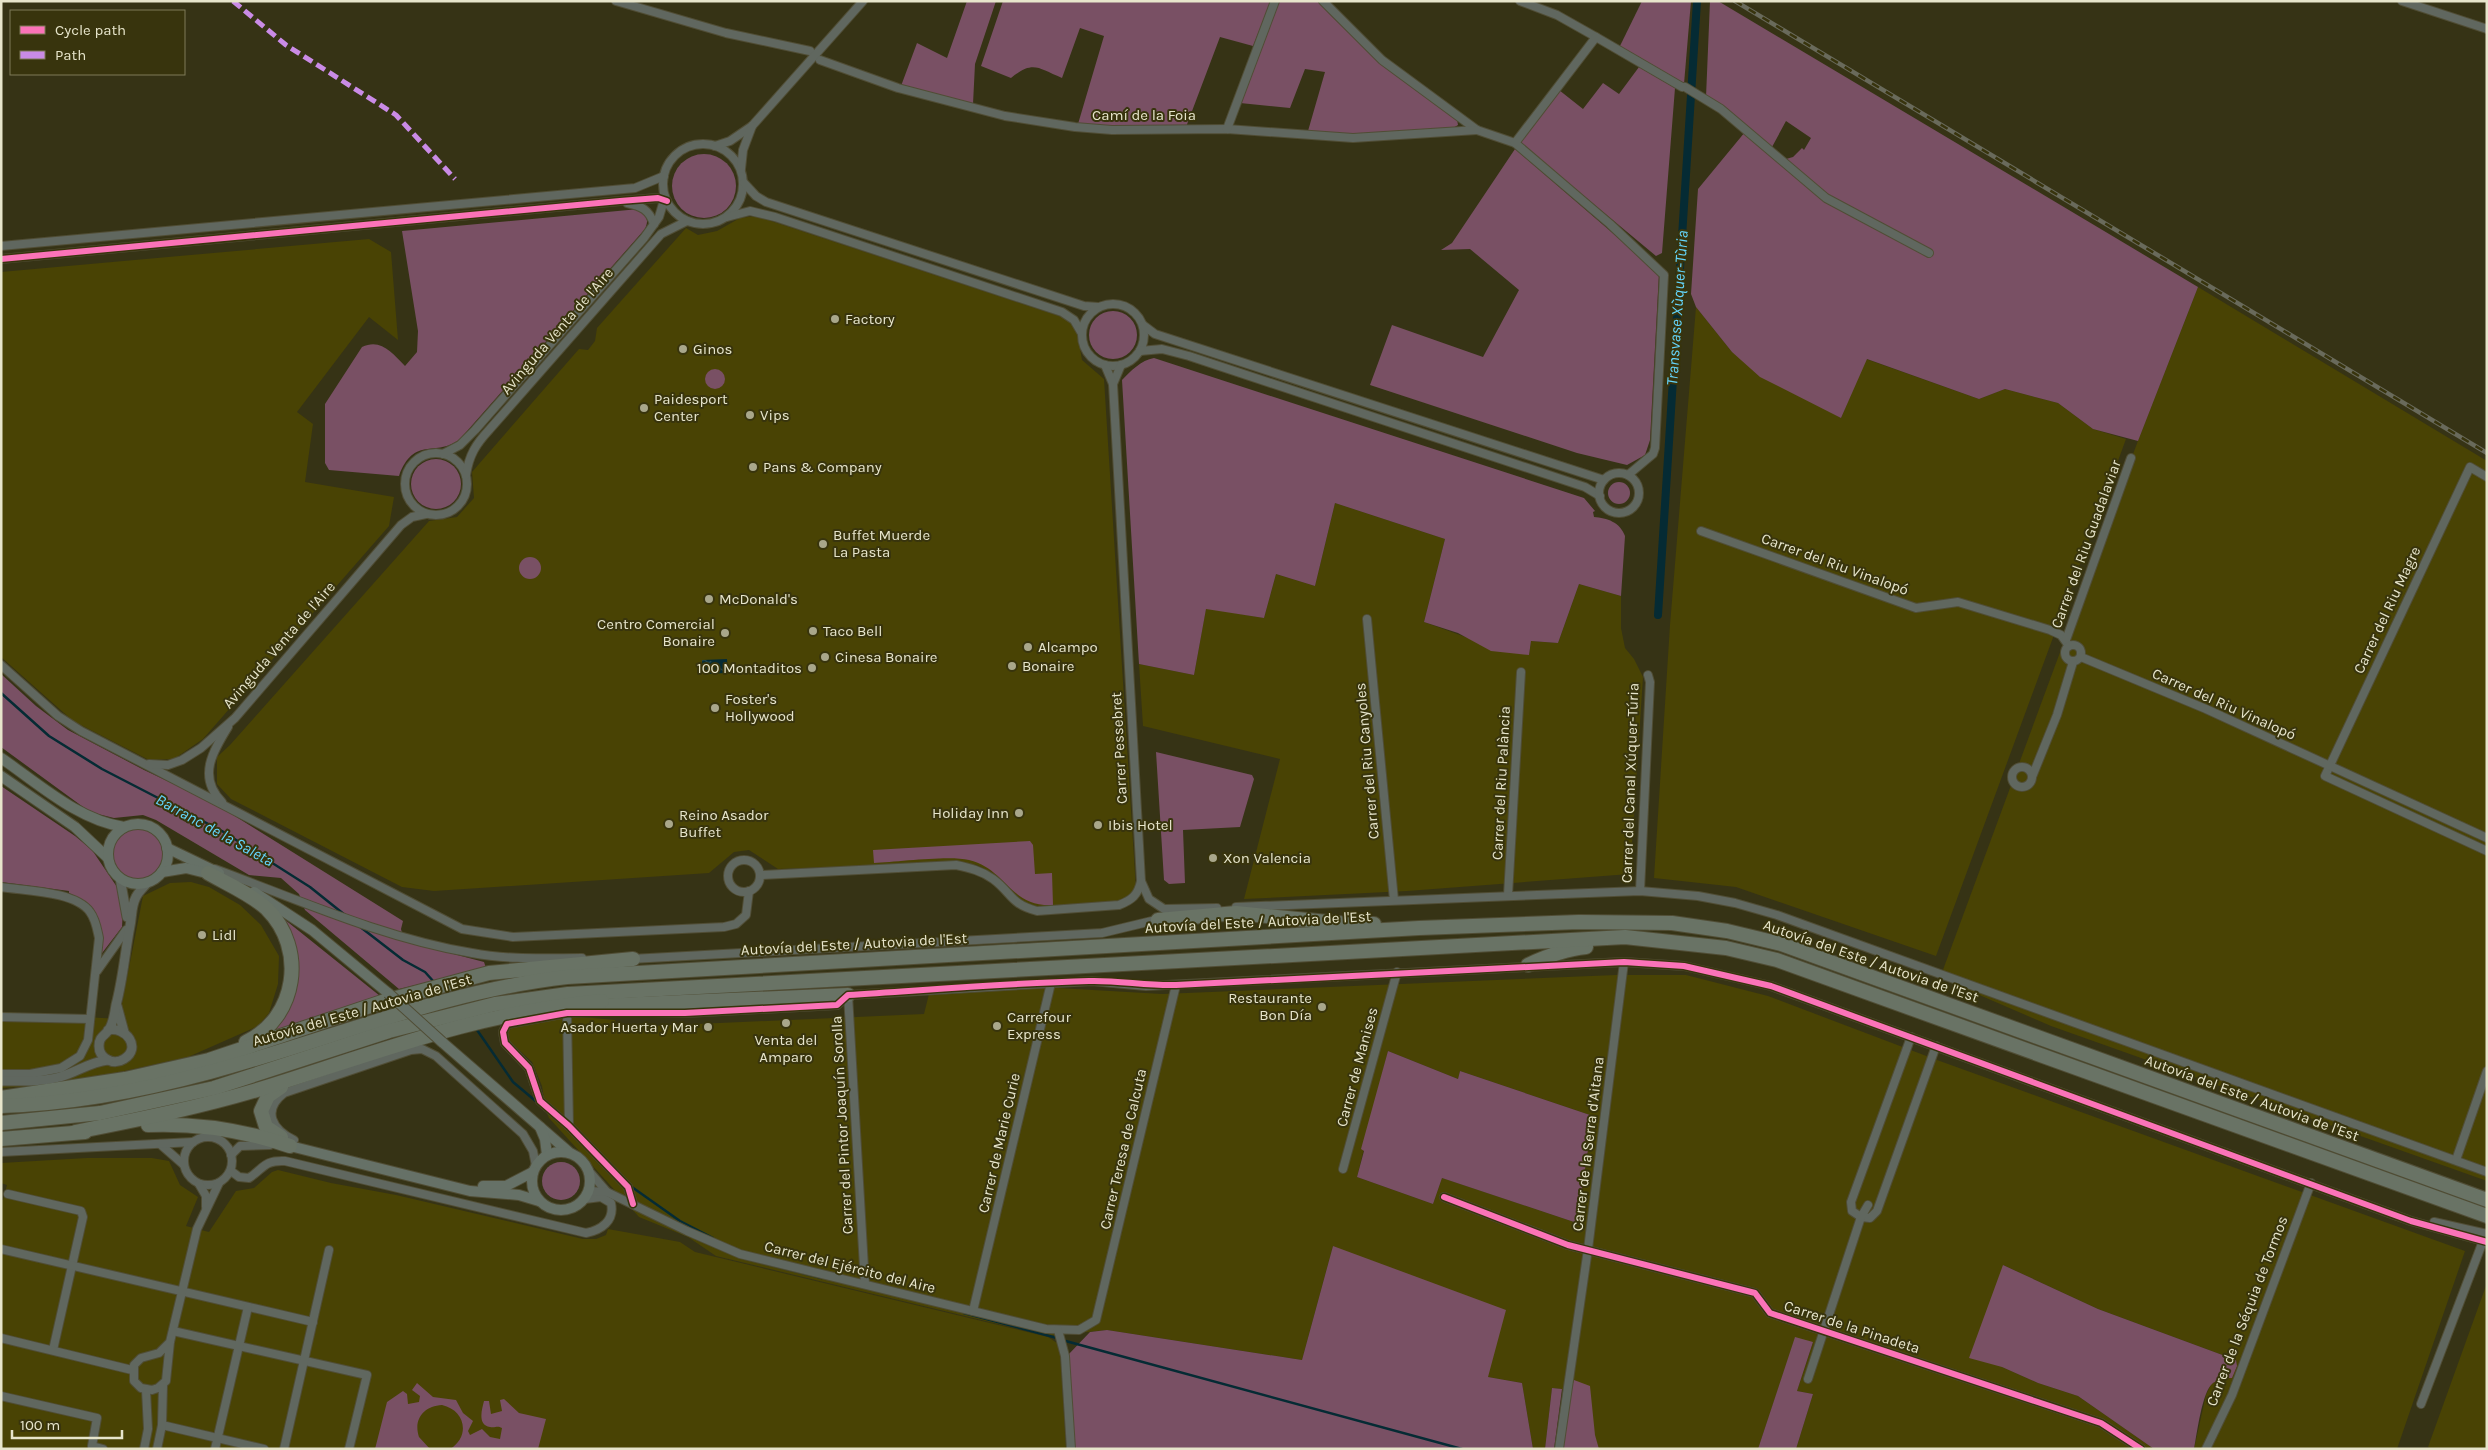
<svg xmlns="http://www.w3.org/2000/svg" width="2488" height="1450" font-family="Karla,sans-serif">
  <defs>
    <pattern id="water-ripples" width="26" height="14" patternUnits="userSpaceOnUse" patternTransform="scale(1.25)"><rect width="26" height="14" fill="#052b34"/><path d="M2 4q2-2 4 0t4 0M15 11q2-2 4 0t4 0" fill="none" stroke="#294a50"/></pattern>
  </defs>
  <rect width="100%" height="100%" fill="#363315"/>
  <g fill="#494304" fill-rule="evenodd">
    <polygon points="756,216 1068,319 1077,331 1082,360 1104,379 1136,890 1123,902 1040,907 1027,904 1017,898 991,872 977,865 961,862 778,869 749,850 734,852 709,873 434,891 402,887 231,799 217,784 217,757 230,745 429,521 457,517 474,498 472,472 579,349 588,350 595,341 597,328 686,228 698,235 717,231 740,218"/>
    <polygon points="369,239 391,252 398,340 369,317 297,412 313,424 305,482 394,497 389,526 203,739 174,759 149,760 73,721 1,657 1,272"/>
    <polygon points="2198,287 2487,461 2487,1181 2051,1026 1940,978 2139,438"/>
    <polygon points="1696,307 1732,352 1841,418 1866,359 1979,399 2005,389 2058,403 2093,429 2126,439 1936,956 1736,887 1654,878 1670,625"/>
    <polygon points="1335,503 1445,539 1424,622 1471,639 1529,655 1531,641 1558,643 1579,584 1621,596 1621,628 1625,648 1634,659 1643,677 1630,874 1407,891 1244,899 1280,759 1143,726 1139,664 1194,675 1206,608 1264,618 1276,574 1315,586"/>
    <polygon points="191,882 209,887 240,905 261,925 279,956 278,984 269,1013 258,1026 188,1057 65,1084 1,1088 1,1012 119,1019 143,896 170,883"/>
    <path d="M1616 975H1686L1768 996 1937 1060 2465 1251 2397 1449H2194L2206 1395 2211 1384 2221 1379 2232 1377 2237 1366 2236 1360 2098 1309 2003 1265 2002 1367 2038 1383 2078 1396 2154 1449H1796L1813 1394 1797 1391 1813 1343 1795 1338 1758 1449H1599L1575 1380 1568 1399 1562 1389 1552 1388 1545 1449H1533L1522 1383 1488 1377 1333 1246 1302 1360 1107 1330 1048 1336 716 1256 688 1237 639 1217 549 1118 546 1111 542 1086 532 1062 508 1040 506 1035 511 1028 571 1016 615 1020 616 1024H629L630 1027 924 1014 929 994 1041 987 1162 994ZM1388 1051 1458 1079 1460 1071 1593 1116 1577 1223 1442 1178 1433 1204 1357 1177Z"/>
    <polygon points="87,1158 152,1158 169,1161 180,1185 198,1197 186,1226 209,1232 236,1191 254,1188 272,1172 278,1170 331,1183 396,1195 583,1239 596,1239 606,1235 608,1229 680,1242 695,1252 1048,1337 1057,1343 1060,1352 1066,1449 1,1449 1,1200 3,1200 7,1185 1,1183 1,1163"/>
    <polygon points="2487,1283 2487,1449 2432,1449 2428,1447"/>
  </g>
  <g fill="#795064">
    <polygon points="967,1 996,1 975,64 973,104 901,86 917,43 947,58"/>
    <path d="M1003 1H1271L1253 46 1220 37 1186 127 1128 128 1078 124 1104 36 1080 28 1062 78C1038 68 1033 60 1011 78L981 66Z"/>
    <path d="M1279 1H1317C1361 47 1399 80 1452 115L1457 119 1458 125 1453 128 1350 135 1308 131 1325 72 1305 69 1290 108 1240 103Z"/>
    <polygon points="1642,1 1691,1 1684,84 1619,48"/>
    <polygon points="1710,1 1718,1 2198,287 2138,441 2093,429 2058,403 2005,389 1979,399 1867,359 1841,418 1760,377 1732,352 1696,307 1691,294 1698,189 1745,132 1786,159 1793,157 1802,148 1804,150 1811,138 1786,121 1772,147 1706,97"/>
    <polygon points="1639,67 1675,88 1662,253 1656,256 1520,143 1559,90 1583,109 1603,83 1619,94"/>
    <polygon points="1515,149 1659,273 1650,440 1645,455 1627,465 1577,453 1370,385 1392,325 1483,357 1519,290 1470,249 1441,250 1452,243"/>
    <circle cx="704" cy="186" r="32"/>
    <path d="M639 209C647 216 649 220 645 229L460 439C436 458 414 435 399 476L329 470 325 463V404L362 347C381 338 392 353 405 366L417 352 418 331 402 231Z"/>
    <circle cx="1113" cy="335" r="24"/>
    <path d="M1154 358 1584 498 1595 511 1593 512 1594 517C1607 518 1620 522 1625 536L1621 596 1579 584 1558 643 1531 641 1529 655 1491 651 1458 633 1424 622 1445 539 1335 503 1315 586 1276 574 1264 618 1206 609 1194 675 1139 664 1122 380C1131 371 1141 360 1154 358Z"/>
    <circle cx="715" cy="379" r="10"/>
    <circle cx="436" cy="484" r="25"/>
    <circle cx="1619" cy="493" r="11"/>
    <circle cx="530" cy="568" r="11"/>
    <polygon points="1,674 36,706 68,730 144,770 214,803 403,921 401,929 404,941 484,962 486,968 399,989 305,910 299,894 281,878 249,875 156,820 143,815 114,818 90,812 1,747"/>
    <polygon points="1156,752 1252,775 1254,779 1240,827 1183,830 1185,883 1169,884 1164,880"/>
    <path d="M1 786 75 836 92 850 117 887 123 909 122 927 99 957C96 924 102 909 69 893V891L1 882Z"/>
    <circle cx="138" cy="854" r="25"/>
    <path d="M1030 841 1033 845 1035 874 1052 873 1053 905C1009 907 1008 870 969 860 949 855 897 862 874 863L873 850Z"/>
    <polygon points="279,915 380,996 268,1035 293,994"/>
    <polygon points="1388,1051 1458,1079 1460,1071 1593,1116 1577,1223 1442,1178 1433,1204 1357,1177 1364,1151 1361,1149"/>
    <circle cx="561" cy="1181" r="19"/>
    <polygon points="1333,1246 1506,1310 1488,1377 1522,1383 1533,1449 1074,1449 1068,1355 1090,1332 1107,1330 1302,1360"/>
    <path d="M2003 1265 2098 1309 2236 1360 2237 1366 2232 1378C2225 1378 2219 1379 2213 1383 2202 1391 2197 1434 2194 1449H2154L2078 1396 2038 1383 2002 1367 1969 1358Z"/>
    <polygon points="1795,1337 1813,1342 1797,1391 1813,1394 1796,1449 1758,1449"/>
    <polygon points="1574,1380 1590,1386 1595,1435 1599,1449 1562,1449 1568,1399"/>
    <path d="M417 1383 433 1397 456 1400 463 1413 473 1421 468 1431 470 1435 482 1429 490 1437 500 1439 502 1428C497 1425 496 1428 490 1427 477 1425 482 1409 484 1401H489L491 1414 502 1411 500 1400 504 1399 519 1413 546 1419 538 1449H450C471 1436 465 1410 442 1405 424 1406 413 1419 419 1437L430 1449H375L387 1402 403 1391 407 1394 408 1404 419 1402 420 1396 412 1390Z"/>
    <polygon points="1552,1388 1562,1389 1554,1449 1545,1449"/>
  </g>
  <polygon fill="url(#water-ripples)" points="727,659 728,673 703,674 702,660"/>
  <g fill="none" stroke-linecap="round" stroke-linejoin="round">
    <g stroke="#052b34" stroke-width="2.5">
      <polyline points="1,693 49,736 102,769 222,831 310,887 345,915"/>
      <polyline points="359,926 403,960 425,972 434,982"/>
      <polyline points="475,1027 513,1082 538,1103"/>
      <polyline points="629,1185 680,1221 713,1238"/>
      <polyline points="748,1259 822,1278"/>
      <polyline points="964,1313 1057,1338"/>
      <polyline points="1062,1340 1462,1449"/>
    </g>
    <polyline stroke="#052b34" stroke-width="8" points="1658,615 1697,1"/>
    <g stroke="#504d35" stroke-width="10">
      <g id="minor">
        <polyline points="616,1 726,33 810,51"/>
        <polyline points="1323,1 1382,60 1477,130 1515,143 1610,224 1664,275 1655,448 1653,454 1628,475"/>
        <polyline points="1520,1 1557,15 1596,37"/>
        <polyline points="2402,1 2487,29"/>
        <polyline points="820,60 898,88 1005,116 1075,127 1112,130 1227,129 1353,138 1477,130"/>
        <polyline points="1685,87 1721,109 1826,198 1929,253"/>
        <polyline points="1227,129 1275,1"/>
        <polyline points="1515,143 1596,37 1682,87"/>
        <circle cx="703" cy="184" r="40"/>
        <polyline points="715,146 730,141 752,126 863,1"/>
        <polyline points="741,169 743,150 752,126"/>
        <polyline points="744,183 756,196 766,202 1084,306 1098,307"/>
        <path d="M627 203C642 206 649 210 654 224"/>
        <polyline points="727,217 750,211 775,217 1062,312 1074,320 1081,332"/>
        <polyline points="1,246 635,188 664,176"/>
        <polyline points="1,259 620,201 658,198 667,201"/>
        <circle cx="1113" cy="335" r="31"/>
        <polyline points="1143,325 1155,334 1604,480"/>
        <polyline points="1140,351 1162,349 1189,356 1585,487 1600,496"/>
        <polyline points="1113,384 1121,365"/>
        <circle cx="436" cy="484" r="31"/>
        <polyline points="443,454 460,445 475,430 644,238 659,217 665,197"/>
        <circle cx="1619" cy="493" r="20"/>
        <path d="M466 475C469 455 476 444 489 430L661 234 687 221"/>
        <polyline points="2487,477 2470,467 2325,776 2487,851"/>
        <polyline points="1701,531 1916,608 1958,602 2050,630 2061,635 2069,646"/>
        <polyline points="1367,619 1394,900"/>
        <polyline points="2066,640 2131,458"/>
        <circle cx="2073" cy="653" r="8"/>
        <polyline points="2081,657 2206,709 2487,838"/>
        <polyline points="1,665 58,716 81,731 462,929 513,937 724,927 736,924 746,915 749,891"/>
        <polyline points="149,764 168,765 182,760 201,748 235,718 401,525 412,517 426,514"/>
        <circle cx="2022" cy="777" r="10"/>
        <polyline points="2032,777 2057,715 2073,662"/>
        <path d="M222 802C197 777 213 751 228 727"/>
        <circle cx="744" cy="876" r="16"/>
        <path d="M215 869C299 900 383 938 472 953 508 960 546 958 582 958"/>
        <path d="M761 875 956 865C970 868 982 871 993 879 1012 893 1010 904 1037 911L1119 905C1132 900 1138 895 1141 881L1113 384 1105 365"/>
        <polyline points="1141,881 1149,899 1164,909 1217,908"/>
        <path d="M1 887C25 891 75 891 90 912 96 920 97 929 99 938L88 1040 80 1056 61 1068 30 1074H1"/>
        <polyline points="1640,891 1650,682 1648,675"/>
        <polyline points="1508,895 1521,672"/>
        <polyline points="1236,907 1640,891 1698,896 1735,903 1777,915 2487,1172"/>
        <polyline points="631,959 1102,933 1160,919"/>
        <polyline points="97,971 126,930"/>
        <polyline points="848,995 865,1284"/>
        <polyline points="617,1011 685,1013 837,1005 848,995 1092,981 1146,986 1624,962 1684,966 1771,986 2411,1221 2487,1242"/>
        <polyline points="600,1012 567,1013 507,1024 503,1032 505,1043 529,1068 540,1101 569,1126 628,1187 633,1204"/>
        <polyline points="567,1013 569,1126"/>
        <polyline points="1,1017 90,1019"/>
        <polyline points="1911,1037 1851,1202 1852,1211 1861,1217 1870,1218 1877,1211 1936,1046"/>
        <circle cx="208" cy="1161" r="24"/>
        <path d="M294 1140C273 1130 261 1111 284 1093L411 1050 422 1049 436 1056 523 1134 533 1151 536 1166"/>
        <polyline points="160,1144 184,1165"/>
        <polyline points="1,1152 193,1142"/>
        <polyline points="231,1155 240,1146 270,1145"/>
        <polyline points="2456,1160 2487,1071"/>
        <polyline points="1343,1169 1397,972"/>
        <path d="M231 1171 239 1177 249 1178C264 1168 264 1160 285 1161L586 1233C601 1230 615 1221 611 1203L601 1197 585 1199"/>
        <polyline points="589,1171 607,1192"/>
        <polyline points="199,1184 206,1196 206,1207"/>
        <polyline points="589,1191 607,1192 687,1231 740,1254 1046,1329 1079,1330 1096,1320 1176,985"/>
        <polyline points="8,1194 81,1211 83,1217 53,1350"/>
        <polyline points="1444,1197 1568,1245 1755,1293 1770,1313 2101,1423 2141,1449"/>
        <polyline points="2434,1222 2487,1234"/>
        <polyline points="1,1249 313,1322"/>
        <polyline points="973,1311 1051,983"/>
        <polyline points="1058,1330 1065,1356 1071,1449"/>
        <polyline points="173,1331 367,1375 349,1449"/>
        <polyline points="1,1338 132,1370"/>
        <polyline points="170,1342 159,1353 141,1358 134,1365 134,1381 141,1388 152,1390 158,1388 166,1381 170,1342 197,1229 219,1183"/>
        <polyline points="1808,1379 1861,1217 1868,1205"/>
        <polyline points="1,1396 97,1418 92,1446 103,1449"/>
        <polyline points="2421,1404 2483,1241"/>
        <polyline points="162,1425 264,1449"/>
        <polyline points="144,1449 148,1429 146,1390"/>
        <polyline points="157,1449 162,1425 163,1385"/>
        <polyline points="215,1449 248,1307"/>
        <polyline points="284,1449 329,1250"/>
        <polyline points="1559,1449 1588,1249 1624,962"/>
        <polyline points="2206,1449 2232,1395 2311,1183"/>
      </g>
    </g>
    <g stroke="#504d35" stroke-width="11">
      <g id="tertiary">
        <polyline points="120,878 127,917"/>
        <polyline points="117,1006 124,1032"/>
        <path d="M108 1030C126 1026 142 1048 124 1059 113 1066 99 1058 99 1046 99 1037 104 1036 108 1031 113 1025 115 1012 116 1005 123 979 125 952 130 926 132 917 131 906 136 897 139 891 144 887 148 882"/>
        <path d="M1 1081C21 1081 41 1082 60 1077 77 1072 90 1062 108 1060"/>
      </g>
    </g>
    <g stroke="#504d35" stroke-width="12">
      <g id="secondary">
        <path d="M1 758C39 784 78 820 124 827"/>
        <polyline points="1,776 75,827 108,858"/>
        <circle cx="138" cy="854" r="30"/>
        <polyline points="167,848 219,873"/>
        <polyline points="162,872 186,868 214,875"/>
        <polyline points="254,892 312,930 388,993"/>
        <polyline points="442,1042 570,1153"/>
        <polyline points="540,1127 545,1139 547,1155"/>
        <polyline points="290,1146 470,1191 519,1195 539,1201"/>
        <circle cx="561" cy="1181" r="29"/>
        <polyline points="483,1186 506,1186 533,1172"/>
      </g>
    </g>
    <g stroke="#504d35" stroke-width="16">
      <g id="motorway">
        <path d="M208 873C227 884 251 894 267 909 307 949 297 1018 246 1042"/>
        <polyline points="1158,920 1236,913 1348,924 1374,924"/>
        <path d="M1528 965C1547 956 1565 949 1586 947"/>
        <polyline points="592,1006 848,995"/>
        <polyline points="281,1087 268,1096 261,1111 266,1127 281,1137"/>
        <polyline points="1,1098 125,1079 209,1060 385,1001 489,973 633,959"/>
        <path d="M1 1106C70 1104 144 1090 210 1072 330 1040 443 991 567 977L1419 928 1579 922 1672 923 1727 931 1781 944 2487 1200"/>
        <polyline points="1,1123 100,1113 214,1088 389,1031 495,1004 568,994 1625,937 1726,948 1777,960 2487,1216"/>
        <path d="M148 1125C197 1123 243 1130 290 1146"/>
        <path d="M75 1132C141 1119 206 1106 270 1086 383 1050 482 1012 602 1001"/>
        <polyline points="1,1139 85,1132"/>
      </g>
    </g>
    <use href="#minor" stroke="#60675f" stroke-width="8"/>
    <use href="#tertiary" stroke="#60675f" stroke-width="9"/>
    <use href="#secondary" stroke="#667167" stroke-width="10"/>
    <use href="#motorway" stroke="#697365" stroke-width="14"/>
    <g stroke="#696a5b" stroke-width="4.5">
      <polyline id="rail" points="1735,1 2487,453"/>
    </g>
    <use href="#rail" stroke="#38340d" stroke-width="2.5" stroke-dasharray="8" stroke-linecap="butt"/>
    <g stroke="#504d35" stroke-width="12" stroke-linecap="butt">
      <polyline id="secondary-bridge" points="388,993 442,1042"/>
    </g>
    <use href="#secondary-bridge" stroke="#667167" stroke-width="10"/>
    <polyline stroke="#ca8be6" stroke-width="5" stroke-dasharray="10 5" stroke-linecap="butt" points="233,1 286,45 396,115 455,179"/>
    <g stroke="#38340d" stroke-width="9">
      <g id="cycleway">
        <polyline points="1,259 620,201 658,198 667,201"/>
        <polyline points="1444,1197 1568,1245 1755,1293 1770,1313 2101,1423 2141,1449"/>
        <path d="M633 1204 628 1187 569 1126 540 1101 529 1068 505 1043 503 1032 507 1024 567 1013H685L837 1005 848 995C928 990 1008 983 1089 981 1118 980 1147 986 1176 985L1624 962 1684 966 1771 986 2411 1221 2487 1242"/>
      </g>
    </g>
    <use href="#cycleway" stroke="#fb73b8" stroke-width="6"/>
  </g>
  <g fill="#a9a78b" stroke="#38340d" stroke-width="2">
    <circle cx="835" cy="319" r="5"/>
    <circle cx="683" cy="349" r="5"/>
    <circle cx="644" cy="408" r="5"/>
    <circle cx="750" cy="415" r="5"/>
    <circle cx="753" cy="467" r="5"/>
    <circle cx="823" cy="544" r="5"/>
    <circle cx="709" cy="599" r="5"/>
    <circle cx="813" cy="631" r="5"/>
    <circle cx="725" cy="633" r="5"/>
    <circle cx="1028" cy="647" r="5"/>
    <circle cx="825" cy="657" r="5"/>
    <circle cx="1012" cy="666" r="5"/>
    <circle cx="812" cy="668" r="5"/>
    <circle cx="715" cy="708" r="5"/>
    <circle cx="1019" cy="813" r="5"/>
    <circle cx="669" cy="824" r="5"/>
    <circle cx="1098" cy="825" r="5"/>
    <circle cx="1213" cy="858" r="5"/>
    <circle cx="202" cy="935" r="5"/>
    <circle cx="1322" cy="1007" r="5"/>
    <circle cx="786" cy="1023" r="5"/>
    <circle cx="997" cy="1026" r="5"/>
    <circle cx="708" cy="1027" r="5"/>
  </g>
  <g text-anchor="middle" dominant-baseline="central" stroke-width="4" stroke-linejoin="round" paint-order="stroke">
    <g font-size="15" fill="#e7e5cb" stroke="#38340d">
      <text x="1144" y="115">Camí de la Foia</text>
      <text transform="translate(557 331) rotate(-49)">Avinguda Venta de l'Aire</text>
      <text transform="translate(2086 544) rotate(-70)">Carrer del Riu Guadalaviar</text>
      <text transform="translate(1835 564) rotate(20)">Carrer del Riu Vinalopó</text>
      <text transform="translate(2387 610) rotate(-65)">Carrer del Riu Magre</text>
      <text transform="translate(279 645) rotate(-49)">Avinguda Venta de l'Aire</text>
      <text transform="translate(2224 704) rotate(24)">Carrer del Riu Vinalopó</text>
      <text transform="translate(1119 748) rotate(-93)">Carrer Pessebret</text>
      <text transform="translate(1367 761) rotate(-95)">Carrer del Riu Canyoles</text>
      <text transform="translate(1501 783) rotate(-87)">Carrer del Riu Palància</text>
      <text transform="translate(1630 783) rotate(-88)">Carrer del Canal Xúquer-Túria</text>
      <text transform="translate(1258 922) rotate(-3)">Autovía del Este / Autovia de l'Est</text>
      <text transform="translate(854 944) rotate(-3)">Autovía del Este / Autovia de l'Est</text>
      <text transform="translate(1871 961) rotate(19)">Autovía del Este / Autovia de l'Est</text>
      <text transform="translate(362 1010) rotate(-16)">Autovía del Este / Autovia de l'Est</text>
      <text transform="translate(1357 1067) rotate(-75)">Carrer de Manises</text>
      <text transform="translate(2252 1098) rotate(20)">Autovía del Este / Autovia de l'Est</text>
      <text transform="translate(842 1125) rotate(-93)">Carrer del Pintor Joaquín Sorolla</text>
      <text transform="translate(999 1143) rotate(-77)">Carrer de Marie Curie</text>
      <text transform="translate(1588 1144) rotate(-83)">Carrer de la Serra d'Aitana</text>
      <text transform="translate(1123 1149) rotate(-77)">Carrer Teresa de Calcuta</text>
      <text transform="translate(850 1267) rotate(14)">Carrer del Ejército del Aire</text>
      <text transform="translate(2247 1311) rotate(-69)">Carrer de la Séquia de Tormos</text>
      <text transform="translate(1852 1327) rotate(18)">Carrer de la Pinadeta</text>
    </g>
    <g font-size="15" fill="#e7e5cb" stroke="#38340d" text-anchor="start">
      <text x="845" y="319">Factory</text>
      <text x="693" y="349">Ginos</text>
      <text x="654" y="399">Paidesport<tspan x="654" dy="17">Center</tspan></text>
      <text x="760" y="415">Vips</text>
      <text x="763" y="467">Pans &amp; Company</text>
      <text x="833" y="535">Buffet Muerde<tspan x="833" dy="17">La Pasta</tspan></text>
      <text x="719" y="599">McDonald's</text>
      <text x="715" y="624" text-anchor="end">Centro Comercial<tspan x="715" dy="17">Bonaire</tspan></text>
      <text x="823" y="631">Taco Bell</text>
      <text x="1038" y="647">Alcampo</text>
      <text x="835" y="657">Cinesa Bonaire</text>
      <text x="1022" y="666">Bonaire</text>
      <text x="802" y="668" text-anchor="end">100 Montaditos</text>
      <text x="725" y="699">Foster's<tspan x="725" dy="17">Hollywood</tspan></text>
      <text x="1009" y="813" text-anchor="end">Holiday Inn</text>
      <text x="679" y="815">Reino Asador<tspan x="679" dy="17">Buffet</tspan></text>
      <text x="1108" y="825">Ibis Hotel</text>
      <text x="1223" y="858">Xon Valencia</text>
      <text x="212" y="935">Lidl</text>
      <text x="1312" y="998" text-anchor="end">Restaurante<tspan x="1312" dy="17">Bon Día</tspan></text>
      <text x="1007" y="1017">Carrefour<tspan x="1007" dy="17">Express</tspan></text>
      <text x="698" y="1027" text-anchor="end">Asador Huerta y Mar</text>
      <text x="786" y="1040" text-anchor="middle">Venta del<tspan x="786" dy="17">Amparo</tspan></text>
    </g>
    <g font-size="16" font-style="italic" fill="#64d4fb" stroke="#38340d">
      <text transform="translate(1677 308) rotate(-86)">Transvase Xùquer-Tùria</text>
      <text transform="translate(215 830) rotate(29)">Barranc de la Saleta</text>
    </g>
  </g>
  <rect width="2488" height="1450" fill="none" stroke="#e7e5cb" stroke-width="5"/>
  <rect x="10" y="10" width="175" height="65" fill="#38340d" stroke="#7e7b59"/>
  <rect x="20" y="26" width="25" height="8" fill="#fb73b8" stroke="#7e7b59"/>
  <text x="55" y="35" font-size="15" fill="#e7e5cb">Cycle path</text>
  <rect x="20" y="51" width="25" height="8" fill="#ca8be6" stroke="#7e7b59"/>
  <text x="55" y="60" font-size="15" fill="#e7e5cb">Path</text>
  <path d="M12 1430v8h110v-8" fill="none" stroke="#e7e5cb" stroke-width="2.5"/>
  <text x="20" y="1430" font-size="15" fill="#e7e5cb" stroke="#38340d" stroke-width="4" paint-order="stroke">100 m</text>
</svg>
